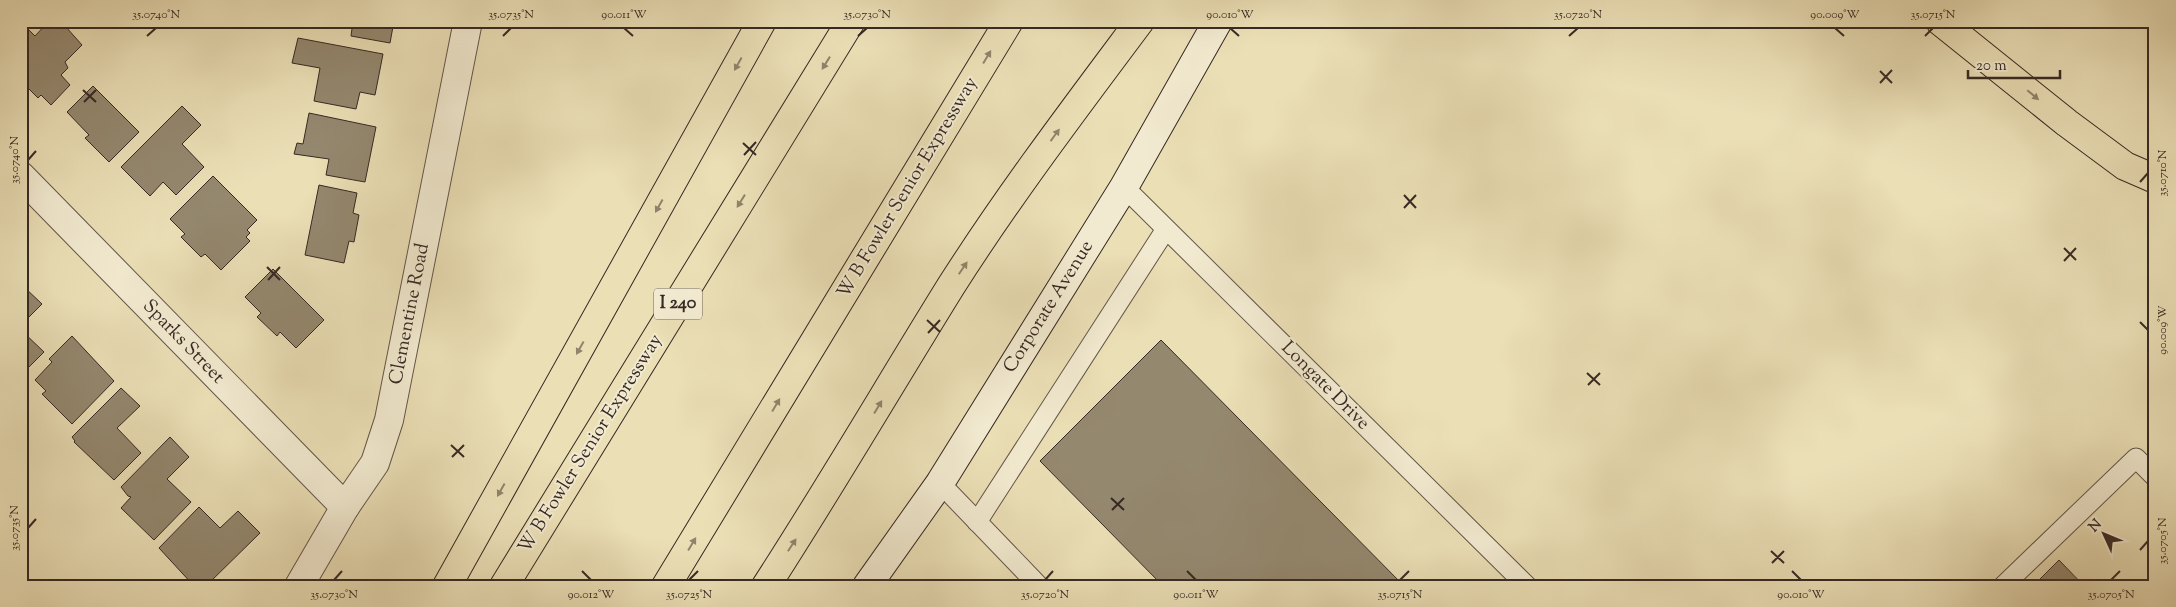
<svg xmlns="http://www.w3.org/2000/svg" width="2176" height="607" font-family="'Sorts Mill Goudy',serif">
  <rect width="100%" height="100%" fill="#ebdfb6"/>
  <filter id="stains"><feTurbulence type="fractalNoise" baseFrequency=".004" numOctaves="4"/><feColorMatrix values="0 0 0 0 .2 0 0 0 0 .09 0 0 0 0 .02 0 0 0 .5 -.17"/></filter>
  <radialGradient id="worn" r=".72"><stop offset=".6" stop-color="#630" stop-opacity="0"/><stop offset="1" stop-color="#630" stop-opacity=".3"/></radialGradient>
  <g fill="#94886f" stroke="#362923">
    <polygon points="49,21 57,21 65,29 66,27 82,45 65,62 68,68 61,75 70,85 51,105 41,95 38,98 21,81 21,22 35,36"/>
    <polygon points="353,21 394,21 390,43 351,36"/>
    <polygon points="298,38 383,54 375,95 360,92 356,109 314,101 320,68 292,63"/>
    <polygon points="93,86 139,132 109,162 85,138 89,135 67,112"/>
    <polygon points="182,106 201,125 182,144 204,167 176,195 163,182 150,196 121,167"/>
    <polygon points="309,113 376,127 365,182 326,175 329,159 294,154 297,143 303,144"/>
    <polygon points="213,176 257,220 247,230 250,233 246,237 250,241 221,270 205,254 201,257 181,237 185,234 170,219"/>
    <polygon points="319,185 357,193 353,213 359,215 354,242 349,241 344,263 305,255"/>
    <polygon points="273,269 324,320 296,348 280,332 277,336 257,317 261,313 245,297"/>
    <polygon points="23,286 42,304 21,325 21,288"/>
    <polygon points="21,330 44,352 21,375"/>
    <polygon points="72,336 114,381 72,424 42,394 46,391 35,380 52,362 49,359"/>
    <polygon points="1161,340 1404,586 1163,586 1040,461"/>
    <polygon points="121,388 140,406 117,428 141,453 114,480 74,442 75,441 72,437"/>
    <polygon points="170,437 189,457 167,479 191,502 154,540 121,508 131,497 128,496 121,487"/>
    <polygon points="199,507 220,528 238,511 260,533 206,586 194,586 159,548"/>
    <polygon points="2059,560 2084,586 2033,586"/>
  </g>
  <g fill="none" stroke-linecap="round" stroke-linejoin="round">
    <g stroke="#635648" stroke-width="21">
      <g id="lane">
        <polyline points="1124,187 1527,586"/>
        <polyline points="940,483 1039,586"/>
        <polyline points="977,522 1166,229"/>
        <polyline points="2003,586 2136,458 2155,477"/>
      </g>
    </g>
    <g stroke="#635648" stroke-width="30">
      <g id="street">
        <polyline points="21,176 345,507"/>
        <polyline points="299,586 345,507 375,463 389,420 468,21"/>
      </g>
    </g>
    <g stroke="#362923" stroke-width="30">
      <polyline id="secondary" points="867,586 940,483 1124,187 1218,21"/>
    </g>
    <g stroke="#362923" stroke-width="30">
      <g id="highway">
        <polyline points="1940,21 2067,123 2125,166 2155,179"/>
        <polyline points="447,586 762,21"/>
        <polyline points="504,586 851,21"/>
        <polyline points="666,586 1009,21"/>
        <path d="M766 586C830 487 889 386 951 286 1009 195 1075 108 1140 21"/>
      </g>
    </g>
    <use href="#lane" stroke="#f2ead0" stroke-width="19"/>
    <use href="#street" stroke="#f2ead0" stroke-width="28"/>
    <use href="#secondary" stroke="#f2ead0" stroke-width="28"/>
    <use href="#highway" stroke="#ebdfb6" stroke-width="28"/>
  </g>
  <defs><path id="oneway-solid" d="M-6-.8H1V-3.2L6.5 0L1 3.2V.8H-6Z" transform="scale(1.25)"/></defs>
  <g fill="#90846c">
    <use href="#oneway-solid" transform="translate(987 57) rotate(-59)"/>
    <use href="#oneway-solid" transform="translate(826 63) rotate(122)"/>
    <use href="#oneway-solid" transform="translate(738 64) rotate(119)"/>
    <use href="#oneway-solid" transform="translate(2033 95) rotate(40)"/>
    <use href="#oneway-solid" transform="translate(1055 135) rotate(-54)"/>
    <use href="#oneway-solid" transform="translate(741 201) rotate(122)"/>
    <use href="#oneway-solid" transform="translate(659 206) rotate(119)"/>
    <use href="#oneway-solid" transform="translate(963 268) rotate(-56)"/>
    <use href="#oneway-solid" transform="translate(580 348) rotate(119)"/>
    <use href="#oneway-solid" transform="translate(776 405) rotate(-59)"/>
    <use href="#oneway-solid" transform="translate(878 407) rotate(-59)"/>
    <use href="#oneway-solid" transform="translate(501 490) rotate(119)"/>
    <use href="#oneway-solid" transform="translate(692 544) rotate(-59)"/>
    <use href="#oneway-solid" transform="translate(792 545) rotate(-57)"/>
  </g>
  <path fill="none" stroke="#362923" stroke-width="2" d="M624 28 633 36M1230 28 1239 36M1835 28 1844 36M147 36 156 28M503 36 511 28M858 36 867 28M1569 36 1578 28M1925 36 1933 28M1880 71 1892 83M1880 83 1892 70M83 90 96 102M84 102 96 90M743 143 756 155M744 155 756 142M28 160 36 151M2140 182 2148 173M1404 195 1416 208M1404 208 1416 195M2064 248 2076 260M2064 261 2076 248M267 267 280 280M268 280 280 267M927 320 940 332M2140 322 2148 330M928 333 940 320M1587 373 1600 385M1588 385 1600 373M451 445 464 457M452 457 464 445M1111 498 1124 510M1112 510 1124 498M28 528 36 519M2140 550 2148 541M1771 551 1784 563M1772 563 1784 551M582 571 591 580M1187 571 1196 580M1792 571 1801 580M334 580 342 571M689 580 698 571M1045 580 1053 571M1400 580 1409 571M2111 580 2120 571"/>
  <g text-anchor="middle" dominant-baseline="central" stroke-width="4" stroke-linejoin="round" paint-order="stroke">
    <rect fill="#f2ead0" stroke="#6e6357" stroke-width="1" x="654" y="288.5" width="48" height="31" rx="4"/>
    <g font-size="18" font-weight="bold" fill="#362923">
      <text x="678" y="304">I 240</text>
    </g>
    <g font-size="19" fill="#362923" stroke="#f2ead0">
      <text transform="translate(908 188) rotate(-59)">W B Fowler Senior Expressway</text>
      <text transform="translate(1049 307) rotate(-58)">Corporate Avenue</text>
      <text transform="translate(410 314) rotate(-79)">Clementine Road</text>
      <text transform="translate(183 342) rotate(46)">Sparks Street</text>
      <text transform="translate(1325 386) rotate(45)">Longate Drive</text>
      <text transform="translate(591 444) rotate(-58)">W B Fowler Senior Expressway</text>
    </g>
  </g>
  <rect width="2176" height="607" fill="none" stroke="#ebdfb6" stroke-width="55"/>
  <g transform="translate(2104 534) rotate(314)" stroke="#f2ead0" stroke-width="4" paint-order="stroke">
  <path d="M0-4L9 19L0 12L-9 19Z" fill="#362923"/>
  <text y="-8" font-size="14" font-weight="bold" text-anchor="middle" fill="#362923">N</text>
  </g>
  <path d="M1968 70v8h92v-8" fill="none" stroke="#362923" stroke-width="2.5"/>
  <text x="1976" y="70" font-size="15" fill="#362923" stroke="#f2ead0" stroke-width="4" paint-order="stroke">20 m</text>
  <rect x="28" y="28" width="2120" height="552" fill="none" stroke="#362923" stroke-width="2"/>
  <g font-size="12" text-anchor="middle" fill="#362923">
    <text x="156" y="18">35.0740°N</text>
    <text x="511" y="18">35.0735°N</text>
    <text x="624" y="18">90.011°W</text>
    <text x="867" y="18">35.0730°N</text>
    <text x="1230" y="18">90.010°W</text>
    <text x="1578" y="18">35.0720°N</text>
    <text x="1835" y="18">90.009°W</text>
    <text x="1933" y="18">35.0715°N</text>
    <text transform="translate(14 160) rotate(-90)" y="4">35.0740°N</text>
    <text transform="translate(2162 173) rotate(-90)" y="4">35.0710°N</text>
    <text transform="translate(2162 330) rotate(-90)" y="4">90.009°W</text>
    <text transform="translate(14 528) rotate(-90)" y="4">35.0735°N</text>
    <text transform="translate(2162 541) rotate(-90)" y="4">35.0705°N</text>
    <text x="334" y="598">35.0730°N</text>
    <text x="591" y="598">90.012°W</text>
    <text x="689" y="598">35.0725°N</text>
    <text x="1045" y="598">35.0720°N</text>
    <text x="1196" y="598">90.011°W</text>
    <text x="1400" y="598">35.0715°N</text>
    <text x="1801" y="598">90.010°W</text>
    <text x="2111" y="598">35.0705°N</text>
  </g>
  <rect width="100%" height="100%" filter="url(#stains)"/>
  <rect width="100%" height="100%" fill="url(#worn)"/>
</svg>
